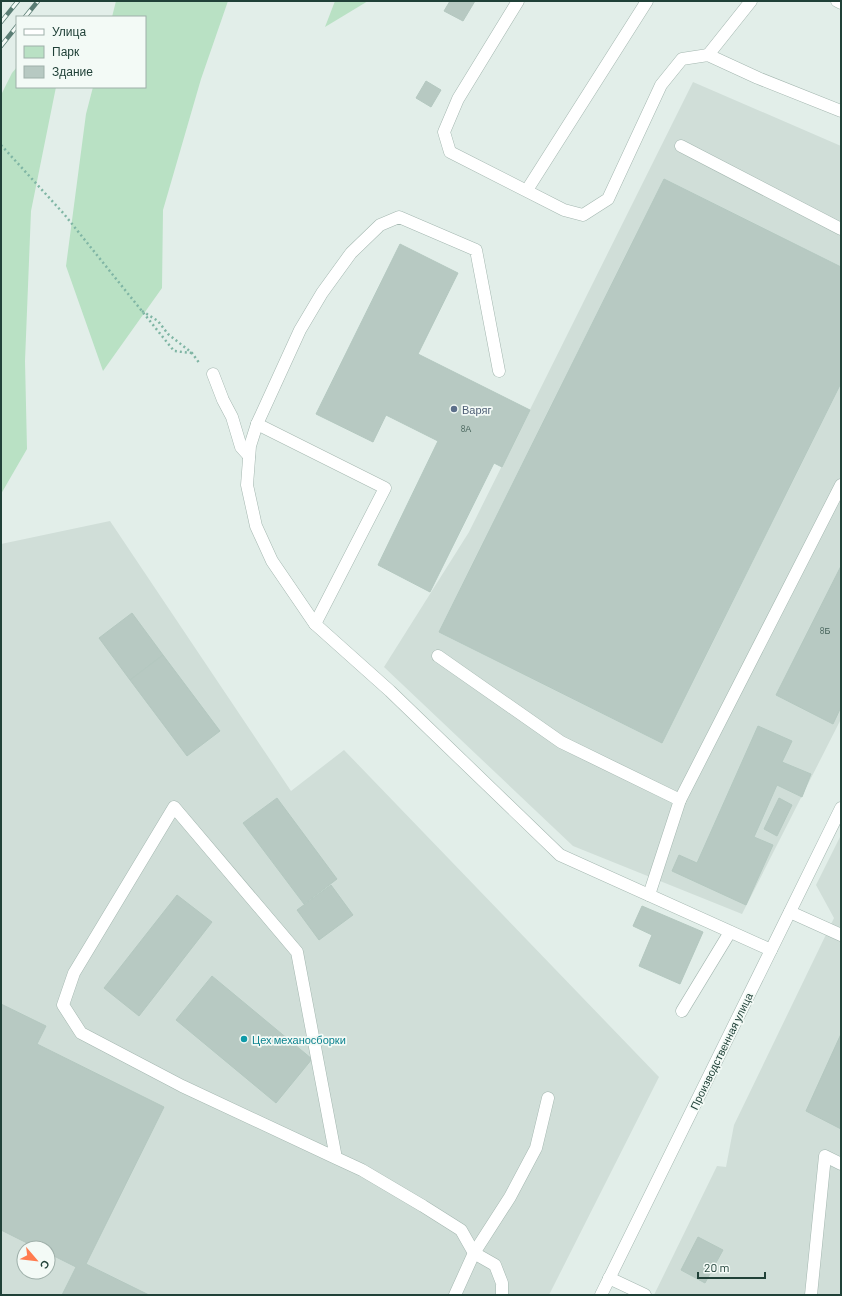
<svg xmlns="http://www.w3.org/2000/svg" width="842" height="1296" font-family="Barlow,sans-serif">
  <rect width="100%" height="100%" fill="#e2eee9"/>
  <g fill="#d0ded8" fill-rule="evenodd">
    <polygon points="693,82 841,146 841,719 742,914 573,846 384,667 469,532"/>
    <path d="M110 521 291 791 344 750 659 1077 549 1295H1V544ZM24 1248H48V1272H24Z"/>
    <polygon points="841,835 841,1295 654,1295 717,1166 726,1167 734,1125 834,918 816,885"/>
  </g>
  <g fill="#b9e1c4">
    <polygon points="116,1 228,1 201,79 163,210 162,288 103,371 66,266 86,114 93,87 145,87 145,17 112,17"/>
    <polygon points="335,1 368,1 325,27"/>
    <polygon points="17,67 17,87 56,87 31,211 25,361 27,449 1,494 1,95 12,73"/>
  </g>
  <g fill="#b7c9c2" stroke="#b4c8c0">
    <polygon points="450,1 475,1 463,21 444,11"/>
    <polygon points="426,81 441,90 431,107 416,98"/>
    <polygon points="664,179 841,267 841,383 662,743 439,632"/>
    <polygon points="400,244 458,273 418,354 530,410 502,467 494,463 430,592 378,565 438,441 386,415 373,442 316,414"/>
    <polygon points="841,566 841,707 833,724 776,695"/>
    <polygon points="132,613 163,655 130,680 99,638"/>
    <polygon points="163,655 220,731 187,756 130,680"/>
    <polygon points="758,726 792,741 782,762 811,774 802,797 777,785 754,837 773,845 746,905 672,871 679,855 697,863"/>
    <polygon points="277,798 337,879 304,904 243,823"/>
    <polygon points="779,798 792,805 777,836 764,829"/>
    <polygon points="331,885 353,915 319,940 297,910"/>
    <polygon points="177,895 212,922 139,1016 104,988"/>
    <polygon points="642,906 703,932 680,984 639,966 652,935 633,926"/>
    <polygon points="212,976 312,1059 276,1103 176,1020"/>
    <polygon points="1,1004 46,1026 37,1044 164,1107 86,1264 149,1295 62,1295 76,1267 48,1253 48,1248 37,1248 1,1230"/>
    <polygon points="841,1034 841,1129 806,1111"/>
    <polygon points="698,1237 723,1250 705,1283 681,1270"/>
  </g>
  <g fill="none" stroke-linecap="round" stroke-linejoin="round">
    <g stroke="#a4b7b0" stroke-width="13">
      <g id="service">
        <polyline points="518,1 458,99 444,132 450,152 564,210 583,215 608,199 661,85 682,59 708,55 758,78 841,111"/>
        <polyline points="837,1 841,3"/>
        <polyline points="708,55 751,1"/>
        <polyline points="681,146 841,229"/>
        <polyline points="527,190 647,1"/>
        <polyline points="499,371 476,250 399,217 380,225 351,253 322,293 300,330 257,424 250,446 247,485 256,526 272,561 315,624 390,691 560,855 771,950"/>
        <polyline points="213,374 223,400 232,417 241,447 249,456"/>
        <polyline points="257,424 385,488 315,624"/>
        <polyline points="438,656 561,742 680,800 841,485"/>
        <polyline points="649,895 680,800"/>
        <polyline points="790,912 841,935"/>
        <polyline points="682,1011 730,932"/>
        <polyline points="336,1158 297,952 174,807 74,973 63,1005 81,1033 182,1086 336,1158 362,1170 423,1206 461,1230 474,1253 495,1265 502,1283 502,1295"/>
        <polyline points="609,1278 645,1295"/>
        <polyline points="455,1295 474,1253 510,1197 536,1148 548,1098"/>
        <polyline points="811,1295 825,1156 841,1164"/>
      </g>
    </g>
    <g stroke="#a4b7b0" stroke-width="13">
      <polyline id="minor" points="601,1295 841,808"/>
    </g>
    <g stroke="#7fb5a4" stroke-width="2.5" stroke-dasharray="2 3" stroke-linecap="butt">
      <polyline points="1,145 64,214 174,351 192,353"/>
      <polyline points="142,311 158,321 168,334 192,353 200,364"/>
    </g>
    <use href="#service" stroke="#fff" stroke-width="12"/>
    <use href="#minor" stroke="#fff" stroke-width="12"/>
    <g stroke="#5a7d74" stroke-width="4.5">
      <g id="rail">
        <polyline points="25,17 38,1"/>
        <polyline points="1,22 18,1"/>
        <polyline points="1,46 17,26"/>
      </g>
    </g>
    <use href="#rail" stroke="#f3faf6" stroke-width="3" stroke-dasharray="9" stroke-linecap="butt"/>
  </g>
  <circle fill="#5c6f8a" stroke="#f3faf6" stroke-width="1.5" cx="454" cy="409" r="4"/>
  <circle fill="#0f9aa8" stroke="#f3faf6" stroke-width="1.5" cx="244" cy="1039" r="4"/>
  <g text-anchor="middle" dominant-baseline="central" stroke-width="3.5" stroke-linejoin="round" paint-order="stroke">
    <g font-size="9" fill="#46635a">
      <text x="466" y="428">8А</text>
      <text x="825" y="630">8Б</text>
    </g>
    <g font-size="11" fill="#4e5e75" stroke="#f3faf6" text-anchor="start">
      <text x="462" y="409">Варяг</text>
    </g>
    <g font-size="11" fill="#0d838f" stroke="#f3faf6" text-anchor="start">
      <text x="252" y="1039">Цех механосборки</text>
    </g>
    <g font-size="11" fill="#204138" stroke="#f3faf6">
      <text transform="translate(721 1051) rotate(-64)">Производственная улица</text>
    </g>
  </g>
  <rect width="842" height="1296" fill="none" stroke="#204138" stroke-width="4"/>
  <rect x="16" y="16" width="130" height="72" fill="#f3faf6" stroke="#9fb0aa"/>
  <rect x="24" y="29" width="20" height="6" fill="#ffffff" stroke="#9fb0aa"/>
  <text x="52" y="36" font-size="12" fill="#204138">Улица</text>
  <rect x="24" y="46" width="20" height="12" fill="#b9e1c4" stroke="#9fb0aa"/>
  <text x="52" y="56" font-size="12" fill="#204138">Парк</text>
  <rect x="24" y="66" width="20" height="12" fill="#b7c9c2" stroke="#9fb0aa"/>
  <text x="52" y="76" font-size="12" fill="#204138">Здание</text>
  <g transform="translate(36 1260) rotate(118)"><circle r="19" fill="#f3faf6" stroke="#9fb0aa"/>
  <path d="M0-3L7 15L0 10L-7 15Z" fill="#ff7b4f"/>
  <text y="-6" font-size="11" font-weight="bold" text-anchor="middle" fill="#204138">С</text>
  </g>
  <path d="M698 1272v6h67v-6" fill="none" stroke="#204138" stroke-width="2"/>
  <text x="704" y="1272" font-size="12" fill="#204138" stroke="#f3faf6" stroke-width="3" paint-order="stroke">20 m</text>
</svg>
